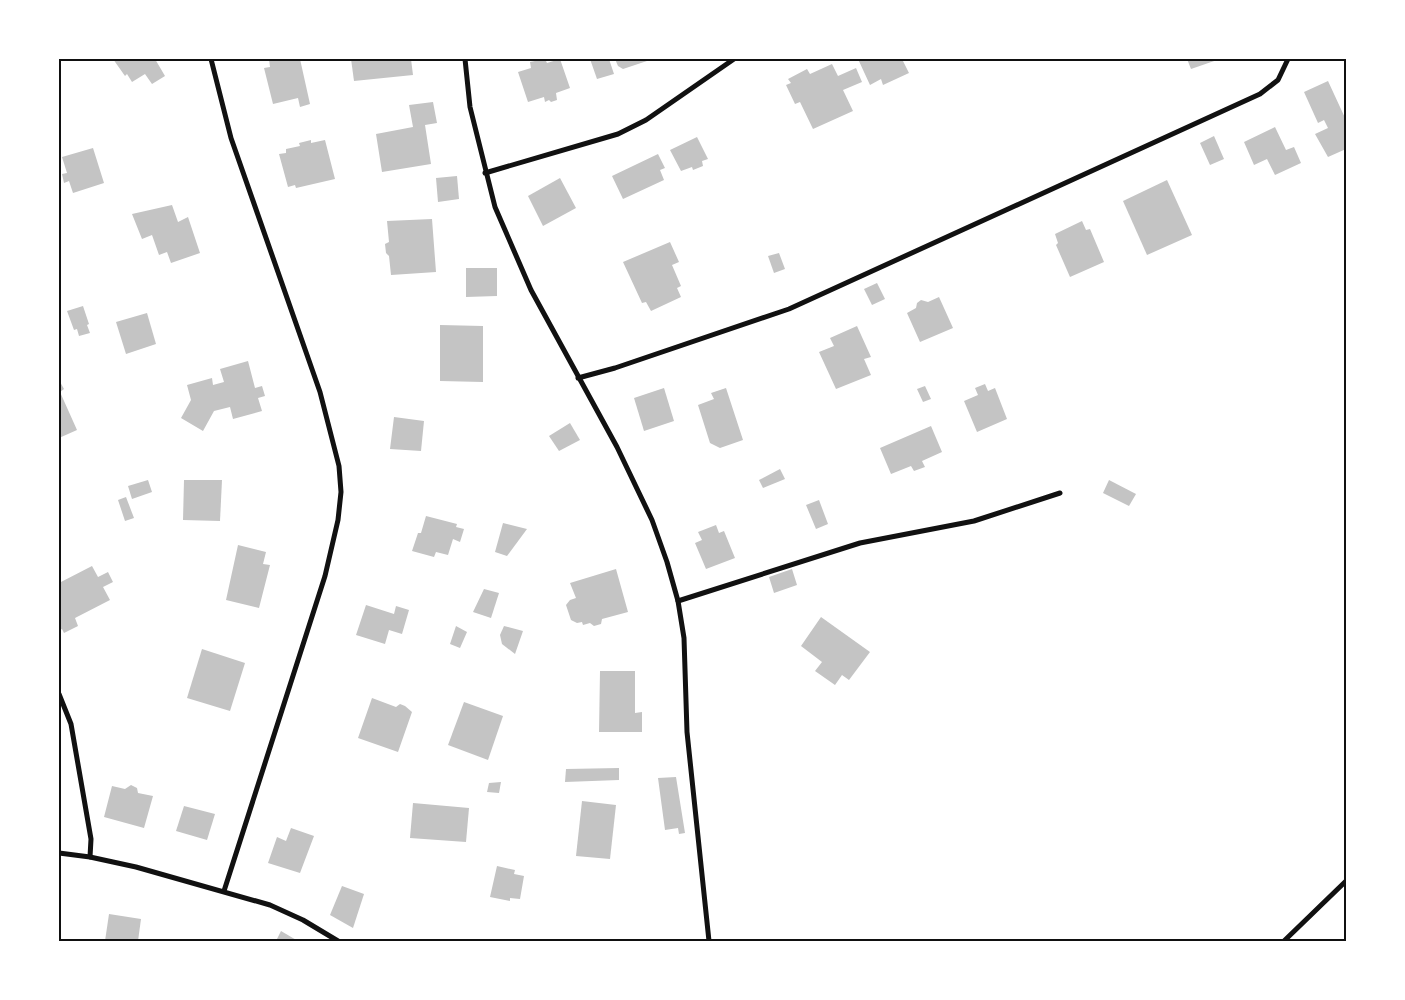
<svg xmlns="http://www.w3.org/2000/svg" width="1405" height="1000" font-family="Quicksand,sans-serif">
  <rect width="100%" height="100%" fill="#fff"/>
  <g fill="#c4c4c4">
    <polygon points="113,59 155,59 165,76 152,84 145,74 132,82 127,74 125,76"/>
    <polygon points="269,59 300,59 310,104 300,107 298,98 273,104 264,68 270,67"/>
    <polygon points="351,59 411,59 413,75 354,81"/>
    <polygon points="545,59 547,63 560,59 570,88 556,93 557,100 551,102 549,100 545,102 544,97 528,102 518,72 531,68 530,62"/>
    <polygon points="590,59 609,59 614,74 597,79"/>
    <polygon points="615,59 653,59 623,69 618,66"/>
    <polygon points="858,59 902,59 909,73 883,85 881,79 870,85"/>
    <polygon points="1187,59 1220,59 1191,69"/>
    <polygon points="832,64 838,76 856,68 862,82 843,90 853,111 813,129 800,102 795,104 786,85 791,83 788,79 807,69 810,74"/>
    <polygon points="1328,81 1346,120 1346,149 1328,157 1315,134 1328,128 1324,120 1318,123 1304,92"/>
    <polygon points="433,102 437,123 425,125 431,164 382,172 376,134 413,127 409,105"/>
    <polygon points="1275,127 1286,150 1294,147 1301,163 1275,175 1267,159 1254,165 1244,142"/>
    <polygon points="1214,136 1224,159 1210,165 1200,143"/>
    <polygon points="697,137 708,159 702,161 703,166 693,170 692,167 681,171 670,150"/>
    <polygon points="311,140 311,143 325,140 335,179 296,188 295,185 288,187 279,154 286,153 286,149 300,146 299,143"/>
    <polygon points="93,148 104,183 73,193 69,181 64,183 62,174 67,173 62,157"/>
    <polygon points="658,154 665,168 660,170 664,180 623,199 612,176"/>
    <polygon points="457,176 459,199 438,202 436,178"/>
    <polygon points="560,178 576,208 543,226 528,196"/>
    <polygon points="1167,180 1192,235 1147,255 1123,201"/>
    <polygon points="172,205 178,222 188,217 200,253 171,263 167,252 159,255 152,235 142,239 132,214"/>
    <polygon points="432,219 436,272 391,275 389,256 386,253 385,244 389,242 387,221"/>
    <polygon points="1082,221 1086,230 1090,229 1104,262 1070,277 1056,245 1058,243 1055,234"/>
    <polygon points="670,242 679,262 672,265 681,286 677,288 681,297 651,311 646,302 642,303 623,262"/>
    <polygon points="779,253 785,269 774,273 768,256"/>
    <polygon points="466,268 497,268 497,296 466,297"/>
    <polygon points="877,283 885,299 872,305 864,289"/>
    <polygon points="939,297 953,328 920,342 907,313 916,308 917,303 921,300 928,302"/>
    <polygon points="83,306 89,324 87,325 90,333 79,336 77,329 74,330 67,311"/>
    <polygon points="147,313 156,344 126,354 116,322"/>
    <polygon points="440,325 483,326 483,382 440,381"/>
    <polygon points="857,326 871,357 864,359 871,375 836,389 819,352 834,346 830,338"/>
    <polygon points="248,361 255,388 262,386 265,396 258,398 262,411 233,419 230,407 214,411 203,431 181,418 191,400 187,385 212,378 213,385 224,382 220,369"/>
    <polygon points="59,380 64,389 60,392 77,430 59,438"/>
    <polygon points="985,384 988,391 995,388 1007,419 977,432 964,401 978,395 975,388"/>
    <polygon points="925,386 931,399 923,402 917,389"/>
    <polygon points="664,388 674,421 644,431 634,398"/>
    <polygon points="726,388 743,440 720,448 710,443 698,405 714,399 711,393"/>
    <polygon points="394,417 424,421 421,451 390,449"/>
    <polygon points="570,423 580,440 559,451 549,436"/>
    <polygon points="931,426 942,452 922,461 925,467 914,471 911,466 891,474 880,448"/>
    <polygon points="780,469 785,479 763,488 759,480"/>
    <polygon points="148,480 152,492 132,499 128,486"/>
    <polygon points="184,480 222,480 220,521 183,520"/>
    <polygon points="1109,480 1136,494 1129,506 1103,493"/>
    <polygon points="126,497 134,518 125,521 118,500"/>
    <polygon points="819,500 828,524 816,529 806,505"/>
    <polygon points="426,516 457,524 456,527 464,529 460,542 453,539 448,555 436,552 434,557 412,551 418,533 421,533"/>
    <polygon points="503,523 527,529 507,556 495,552"/>
    <polygon points="716,525 719,533 724,531 735,558 706,569 695,543 702,540 698,532"/>
    <polygon points="238,545 266,552 263,564 270,565 259,608 226,600"/>
    <polygon points="92,566 98,577 108,572 113,582 103,587 110,600 75,618 78,626 64,633 62,629 59,630 59,583"/>
    <polygon points="616,569 628,612 602,619 601,624 594,626 590,623 583,625 582,622 577,623 571,620 566,605 570,600 576,598 570,583"/>
    <polygon points="792,569 797,585 774,593 769,577"/>
    <polygon points="484,589 499,593 491,618 473,612"/>
    <polygon points="366,605 394,614 396,606 409,610 402,634 389,630 385,644 356,635"/>
    <polygon points="821,617 870,652 849,680 842,675 835,685 815,671 822,662 801,646"/>
    <polygon points="456,626 467,632 460,648 450,644"/>
    <polygon points="504,626 523,631 515,654 502,644 500,635"/>
    <polygon points="202,649 245,663 230,711 187,698"/>
    <polygon points="600,671 635,671 635,713 642,712 642,732 599,732"/>
    <polygon points="372,698 396,707 400,704 405,706 412,712 398,752 358,738"/>
    <polygon points="464,702 503,716 488,760 448,745"/>
    <polygon points="619,768 619,780 565,782 566,769"/>
    <polygon points="676,777 685,833 679,834 678,828 665,830 658,778"/>
    <polygon points="501,782 499,793 487,792 489,783"/>
    <polygon points="131,785 137,788 138,793 153,796 144,828 104,817 112,786 125,789"/>
    <polygon points="582,801 616,805 610,859 576,856"/>
    <polygon points="413,803 469,808 466,842 410,838"/>
    <polygon points="184,806 215,814 207,840 176,831"/>
    <polygon points="291,828 314,836 300,873 268,863 277,837 286,841"/>
    <polygon points="497,866 515,870 514,874 524,876 520,899 510,898 510,901 490,897"/>
    <polygon points="342,886 364,894 353,928 330,915"/>
    <polygon points="109,914 141,919 138,941 105,941"/>
    <polygon points="281,931 298,941 276,941"/>
  </g>
  <g fill="none" stroke-linecap="round" stroke-linejoin="round">
    <g stroke="#111" stroke-width="5">
      <polyline points="211,59 231,138 320,392 339,466 341,492 338,520 325,576 224,891"/>
      <polyline points="465,59 470,107 495,207 531,290 617,447 652,520 667,562 678,601 684,638 687,732 709,941"/>
      <polyline points="485,173 618,134 646,120 734,59"/>
      <polyline points="578,378 615,368 789,309 1260,94 1278,80 1288,59"/>
      <polyline points="678,601 860,543 974,521 1060,493"/>
      <polyline points="59,694 71,724 91,839 90,857"/>
      <polyline points="59,853 90,857 136,867 270,905 303,920 338,941"/>
      <polyline points="1284,941 1346,881"/>
    </g>
  </g>
  <rect width="1405" height="1000" fill="none" stroke="#ffffff" stroke-width="120"/>
  <rect x="60" y="60" width="1285" height="880" fill="none" stroke="#111" stroke-width="2"/>
</svg>
